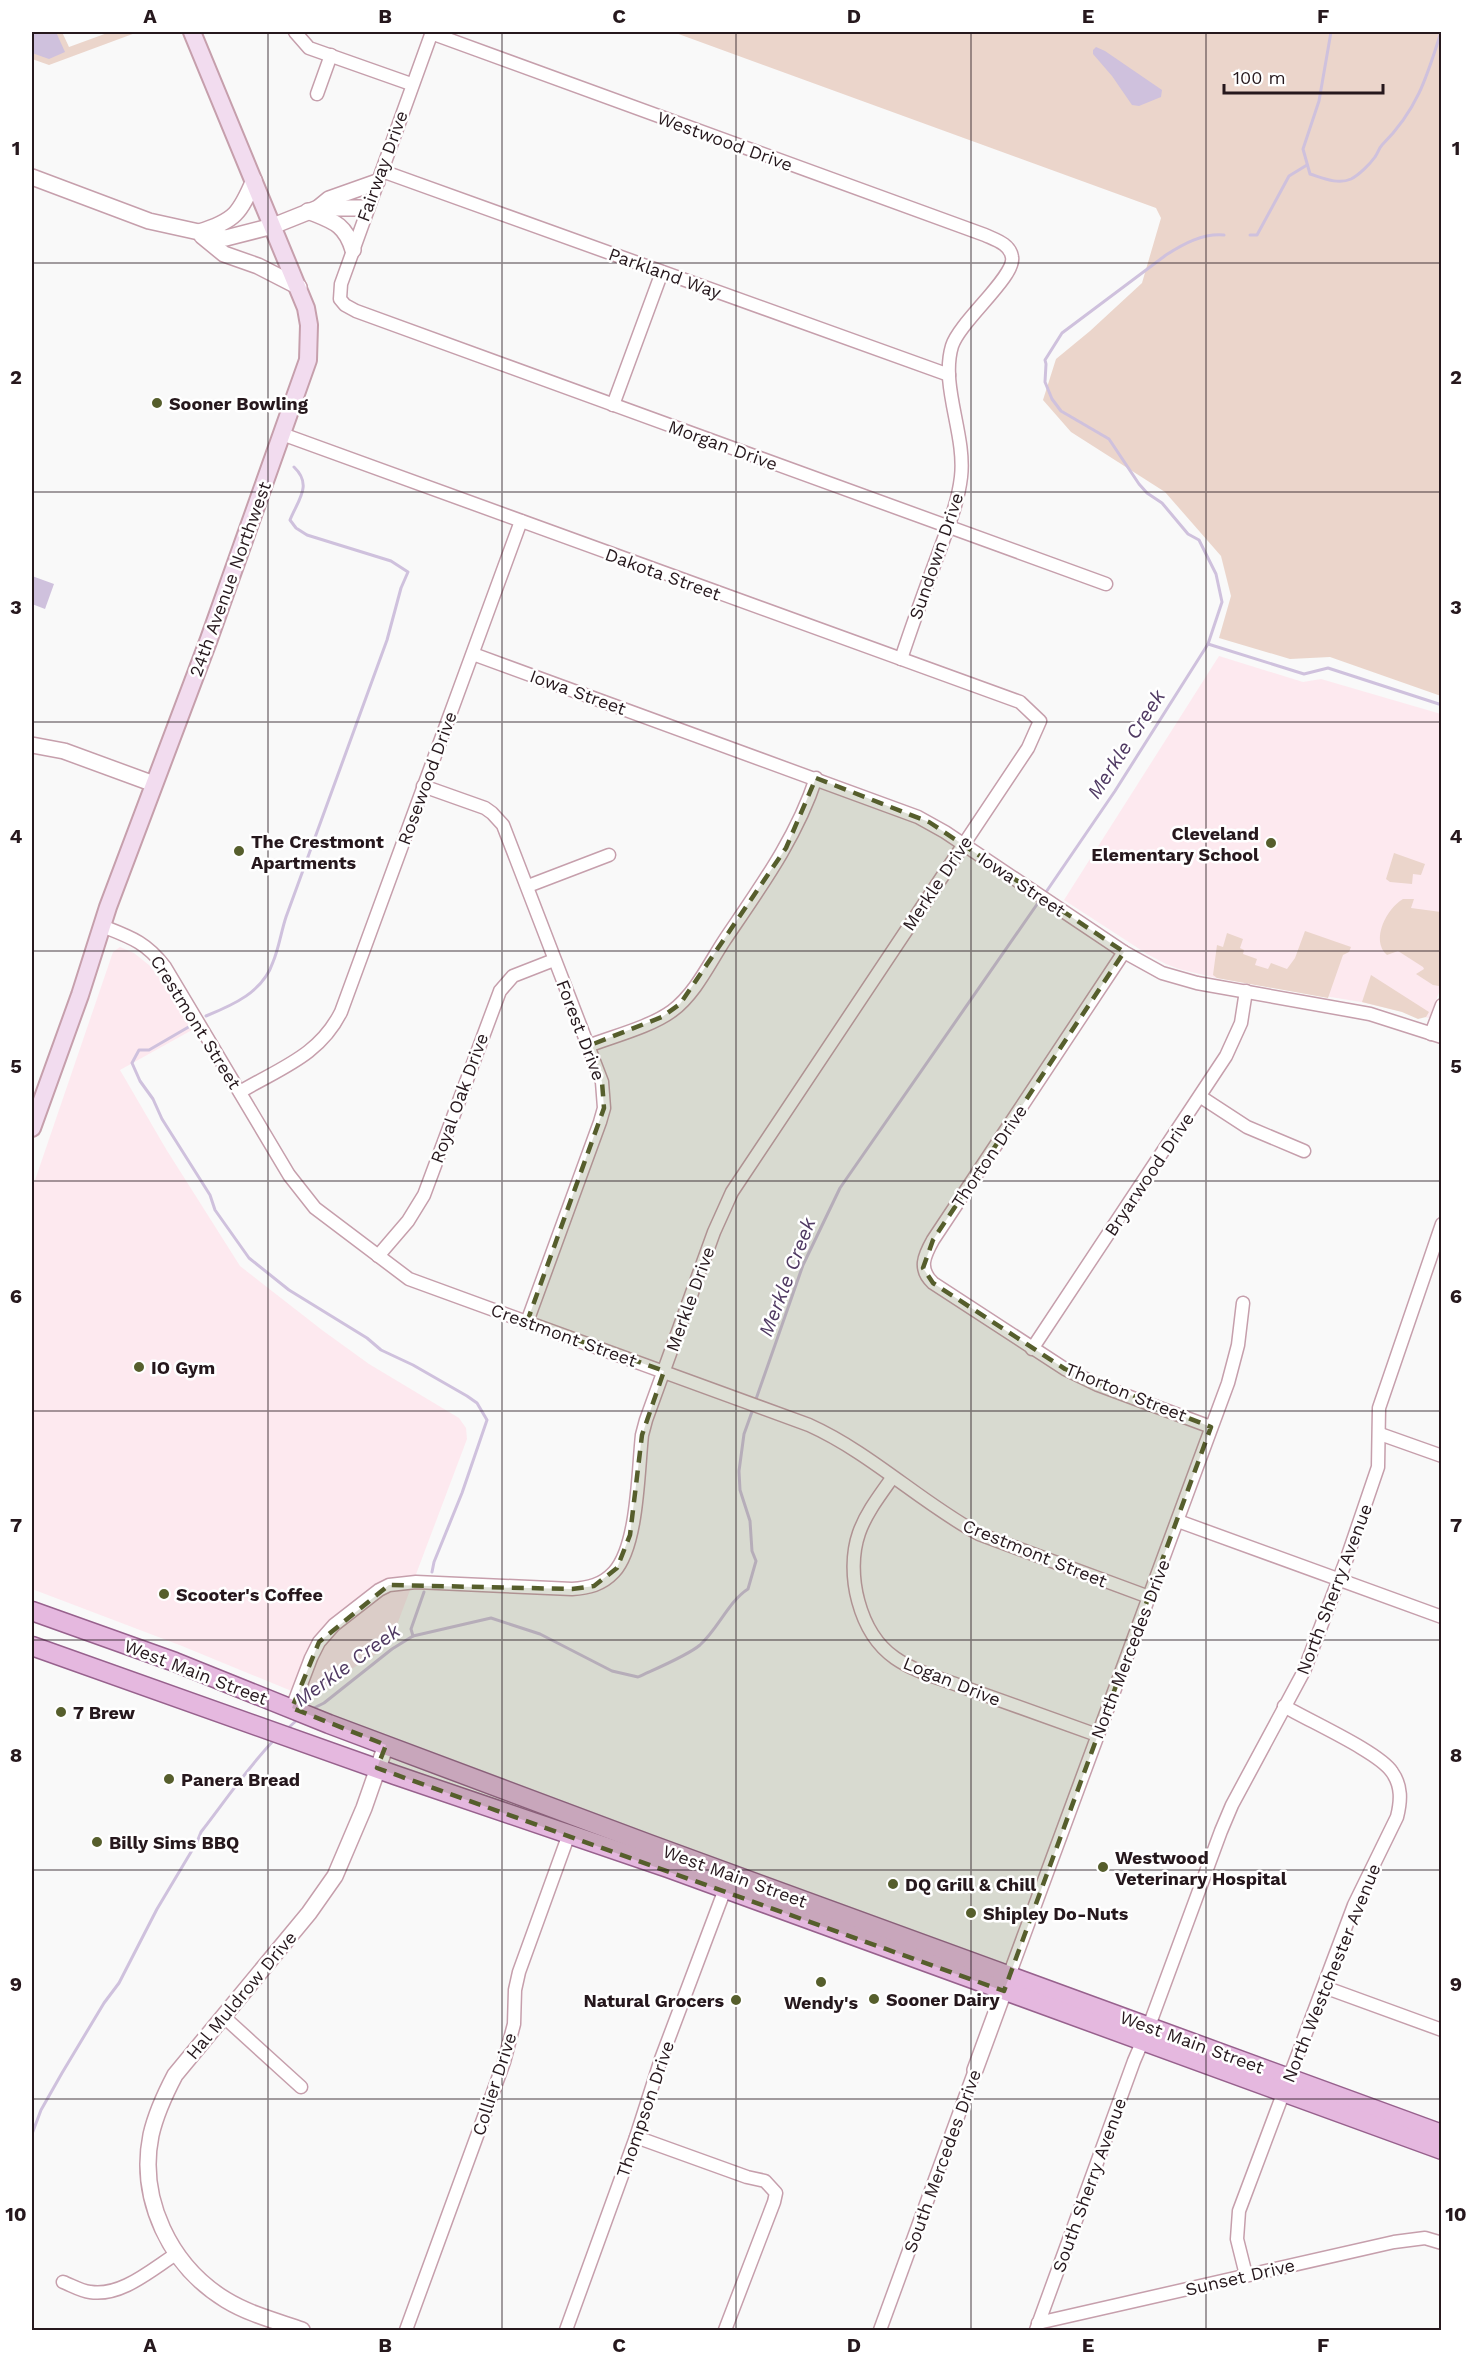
<svg xmlns="http://www.w3.org/2000/svg" width="1473" height="2362" font-family="'Work Sans',sans-serif">
  <rect width="100%" height="100%" fill="#f9f9f9"/>
  <g fill="#fde9ef">
    <polygon points="1219,656 1303,682 1321,679 1441,714 1442,985 1429,1018 1361,1002 1216,978 1179,969 1166,964 1147,954 1064,900"/>
    <polygon points="120,947 134,953 149,965 168,989 192,1030 120,1070 166,1149 240,1266 322,1330 369,1364 459,1418 466,1428 467,1439 395,1630 378,1653 333,1680 306,1702 294,1692 182,1646 32,1589 32,1189 113,952"/>
  </g>
  <g fill="#ebd5cb">
    <polygon points="32,32 62,32 69,47 110,32 138,32 49,65 32,59"/>
    <polygon points="673,32 1441,32 1441,696 1330,657 1290,659 1219,638 1231,596 1221,556 1165,492 1071,432 1043,400 1056,359 1090,331 1142,283 1161,218 1156,208"/>
    <polygon points="1394,853 1425,864 1421,875 1413,874 1412,884 1390,882 1386,879"/>
    <path d="M1403 899H1414L1411 908 1441 912 1442 981 1439 986 1433 985 1416 974 1424 969 1423 967 1398 951 1387 955C1370 940 1387 908 1403 899Z"/>
    <polygon points="1305,931 1351,947 1349,952 1343,955 1328,998 1217,978 1213,975 1217,945 1223,947 1227,933 1243,939 1240,948 1244,950 1243,954 1257,959 1255,965 1268,969 1271,963 1287,969 1295,958"/>
    <polygon points="1371,975 1429,1012 1426,1017 1418,1019 1402,1012 1362,1002"/>
  </g>
  <g fill="#cfc1dd">
    <polygon points="32,32 56,32 65,52 49,59 32,53"/>
    <polygon points="1096,47 1105,51 1162,90 1161,97 1139,106 1132,105 1112,76 1093,54 1093,50"/>
    <polygon points="32,576 54,584 45,609 32,604"/>
  </g>
  <g fill="none" stroke-linecap="round" stroke-linejoin="round">
    <g stroke="#cfc1dd" stroke-width="3">
      <path d="M1331 32 1319 101 1303 149 1310 174C1323 178 1338 185 1351 179 1359 175 1370 164 1375 157 1378 153 1379 148 1382 145 1417 110 1427 77 1441 32"/>
      <polyline points="1250,235 1257,235 1289,176 1307,165"/>
      <polyline points="1208,644 1304,674 1328,668 1442,705"/>
      <path d="M1044 895 1115 791 1208 644 1222 602 1216 574 1199 540 1188 534 1162 503 1147 493 1139 484 1109 439 1061 411 1052 399 1045 382 1046 364 1045 360 1062 333 1166 255C1183 244 1203 233 1224 235"/>
      <path d="M206 1016C233 1005 263 992 273 962 279 948 281 932 286 917L387 640 401 588 408 572 391 561 307 535 296 528 290 520C298 500 313 485 294 467"/>
      <polyline points="192,1025 149,1050 139,1050 132,1063 140,1081 153,1099 162,1119 210,1195 215,1210 249,1258 289,1290 367,1338 381,1350 413,1365 467,1396 477,1403 487,1420 462,1493 434,1562 432,1572"/>
      <polyline points="755,1402 803,1265 840,1188 1040,900"/>
      <polyline points="413,1636 411,1629 424,1592"/>
      <path d="M312 1709 324 1703 392 1649 413 1636 491 1618 540 1634 612 1671 638 1677C655 1669 687 1656 700 1645 718 1629 729 1601 748 1589L756 1561 752 1551 750 1521 740 1490 739 1471 744 1434 753 1409"/>
      <polyline points="287,1729 297,1720"/>
      <path d="M32 2134 41 2110 62 2073 104 2003 119 1983 157 1909 197 1842 201 1832C225 1801 248 1767 275 1739"/>
    </g>
    <g stroke="#c69fac" stroke-width="15">
      <g id="minor">
        <polyline points="295,32 309,48 411,84"/>
        <polyline points="432,32 341,284 340,299 345,305 356,311 1106,584"/>
        <path d="M431 33 985 235C996 240 1010 244 1012 257 1016 276 960 321 952 346 940 386 966 434 961 477 958 503 948 527 939 552 926 587 913 623 901 659"/>
        <polyline points="317,94 331,55"/>
        <polyline points="382,171 949,375"/>
        <polyline points="613,405 662,272"/>
        <path d="M282 434 1020 702 1040 721 1028 748 732 1192 714 1232 646 1420 642 1435C638 1471 638 1546 614 1572 602 1585 588 1588 572 1589L416 1582 389 1585 379 1590 334 1625 319 1642 311 1658 292 1708"/>
        <polyline points="473,654 918,817 945,832 1124,952 1162,973 1197,983 1370,1014 1442,1037"/>
        <polyline points="423,786 485,808 492,813 503,825 602,1082 604,1108 600,1122 527,1322"/>
        <polyline points="528,886 609,855"/>
        <path d="M102 926C130 937 146 942 165 967L289 1175 315 1208 409 1279 809 1425C871 1453 920 1502 979 1534L1149 1597"/>
        <path d="M1124 952 933 1240C924 1256 918 1269 933 1283L1065 1369 1098 1385 1211 1427"/>
        <polyline points="1431,1034 1442,1005"/>
        <path d="M588 1046C614 1036 650 1027 672 1011 695 994 709 964 724 941 759 889 796 839 816 778"/>
        <path d="M240 1092C280 1068 319 1056 341 1012L521 521"/>
        <polyline points="1201,1097 1247,1127 1304,1151"/>
        <polyline points="378,1256 408,1221 424,1195 500,991 513,976 554,960"/>
        <polyline points="1032,1349 1226,1056 1241,1023 1246,991"/>
        <polyline points="1380,1434 1442,1456"/>
        <path d="M892 1478C880 1495 866 1513 859 1533 845 1573 859 1633 895 1658 915 1672 940 1678 963 1687 1007 1703 1052 1719 1097 1735"/>
        <polyline points="1178,1521 1442,1617"/>
        <polyline points="1007,1981 1228,1383 1238,1345 1243,1303"/>
        <polyline points="1324,1987 1442,2030"/>
        <polyline points="224,2017 301,2087"/>
        <polyline points="636,2137 747,2177 765,2181 776,2193 774,2202 725,2330"/>
        <path d="M1246 2275 1237 2239 1239 2211 1354 1905 1397 1817C1401 1801 1402 1786 1392 1772 1379 1752 1309 1721 1284 1706"/>
        <path d="M63 2282C71 2285 81 2291 90 2292 121 2297 151 2270 176 2254"/>
        <polyline points="1038,2323 1394,2242 1425,2238 1442,2243"/>
        <polyline points="406,2330 504,2062 514,2024 515,1990 519,1972 569,1834"/>
        <polyline points="566,2330 636,2137 661,2059 725,1889"/>
        <polyline points="880,2330 975,2070"/>
        <polyline points="1036,2330 1134,2061 1149,2026 1221,1831 1232,1805 1304,1671 1347,1558 1378,1467 1379,1408 1442,1224"/>
      </g>
    </g>
    <g stroke="#c69fac" stroke-width="18">
      <g id="tertiary">
        <polyline points="32,177 149,221 226,238 273,226 318,208 329,199 377,182"/>
        <polyline points="318,208 367,208"/>
        <path d="M308 211C332 221 345 223 353 250"/>
        <path d="M199 232C235 221 240 213 254 180"/>
        <polyline points="202,236 224,254 258,266 299,287"/>
        <polyline points="32,745 64,751 154,784"/>
        <polyline points="975,2070 1004,1991"/>
        <path d="M302 2330C276 2321 249 2314 226 2300 170 2266 138 2199 151 2135 156 2113 165 2094 175 2075L309 1913 335 1876 364 1808 386 1745"/>
      </g>
    </g>
    <g stroke="#c69fac" stroke-width="20">
      <polyline id="secondary" points="32,1128 80,995 108,907 209,639 308,360 309,325 306,308 192,32"/>
    </g>
    <g stroke="#97618d" stroke-width="21">
      <g id="primary">
        <polyline points="32,1611 175,1662 329,1724 649,1844 1442,2134"/>
        <polyline points="32,1646 395,1775 668,1868 1442,2150"/>
      </g>
    </g>
    <use href="#minor" stroke="#fff" stroke-width="12"/>
    <use href="#tertiary" stroke="#fff" stroke-width="15"/>
    <use href="#secondary" stroke="#f2dcef" stroke-width="16"/>
    <use href="#primary" stroke="#e5b8df" stroke-width="18"/>
  </g>
  <path fill="#565e2c" fill-opacity="0.2" stroke="#565e2c" stroke-width="4.5" stroke-dasharray="12 8" stroke-linejoin="round" d="M816 778 929 822 1124 952 933 1240 923 1268 933 1283 1065 1369 1211 1427 1004 1991 377 1768 386 1745 292 1708 319 1642 389 1585 572 1589 594 1586 617 1568 630 1535 642 1435 664 1371 527 1322 604 1108 602 1082 588 1046 662 1017 680 1004 786 848Z"/>
  <path fill="none" stroke="#26181d" stroke-width="1.5" stroke-opacity="0.55" d="M268 32V2330M502 32V2330M736 32V2330M971 32V2330M1206 32V2330M32 263H1442M32 492H1442M32 722H1442M32 951H1442M32 1181H1442M32 1411H1442M32 1640H1442M32 1870H1442M32 2099H1442"/>
  <g fill="#565e2c" stroke="#fff" stroke-width="2">
    <circle cx="157" cy="403" r="6"/>
    <circle cx="1271" cy="843" r="6"/>
    <circle cx="239" cy="851" r="6"/>
    <circle cx="139" cy="1367" r="6"/>
    <circle cx="164" cy="1594" r="6"/>
    <circle cx="61" cy="1712" r="6"/>
    <circle cx="169" cy="1779" r="6"/>
    <circle cx="97" cy="1842" r="6"/>
    <circle cx="1103" cy="1867" r="6"/>
    <circle cx="893" cy="1884" r="6"/>
    <circle cx="971" cy="1913" r="6"/>
    <circle cx="821" cy="1982" r="6"/>
    <circle cx="874" cy="1999" r="6"/>
    <circle cx="736" cy="2000" r="6"/>
  </g>
  <g text-anchor="middle" dominant-baseline="central" stroke-width="5" stroke-linejoin="round" paint-order="stroke">
    <g font-size="18" fill="#26181d" stroke="#fff">
      <text transform="translate(725 141) rotate(20)">Westwood Drive</text>
      <text transform="translate(382 166) rotate(-70)">Fairway Drive</text>
      <text transform="translate(665 273) rotate(20)">Parkland Way</text>
      <text transform="translate(723 445) rotate(20)">Morgan Drive</text>
      <text transform="translate(936 556) rotate(-71)">Sundown Drive</text>
      <text transform="translate(663 574) rotate(20)">Dakota Street</text>
      <text transform="translate(230 579) rotate(-70)">24th Avenue Northwest</text>
      <text transform="translate(578 692) rotate(20)">Iowa Street</text>
      <text transform="translate(427 778) rotate(-70)">Rosewood Drive</text>
      <text transform="translate(937 883) rotate(-56)">Merkle Drive</text>
      <text transform="translate(1022 884) rotate(34)">Iowa Street</text>
      <text transform="translate(196 1022) rotate(58)">Crestmont Street</text>
      <text transform="translate(581 1030) rotate(69)">Forest Drive</text>
      <text transform="translate(459 1098) rotate(-70)">Royal Oak Drive</text>
      <text transform="translate(989 1156) rotate(-56)">Thorton Drive</text>
      <text transform="translate(1149 1174) rotate(-56)">Bryarwood Drive</text>
      <text transform="translate(690 1299) rotate(-70)">Merkle Drive</text>
      <text transform="translate(564 1335) rotate(20)">Crestmont Street</text>
      <text transform="translate(1126 1392) rotate(22)">Thorton Street</text>
      <text transform="translate(1035 1553) rotate(22)">Crestmont Street</text>
      <text transform="translate(1334 1589) rotate(-69)">North Sherry Avenue</text>
      <text transform="translate(1130 1649) rotate(-69)">North Mercedes Drive</text>
      <text transform="translate(196 1672) rotate(21)">West Main Street</text>
      <text transform="translate(952 1681) rotate(22)">Logan Drive</text>
      <text transform="translate(735 1876) rotate(20)">West Main Street</text>
      <text transform="translate(1331 1973) rotate(-68)">North Westchester Avenue</text>
      <text transform="translate(241 1995) rotate(-50)">Hal Muldrow Drive</text>
      <text transform="translate(1192 2042) rotate(20)">West Main Street</text>
      <text transform="translate(494 2084) rotate(-72)">Collier Drive</text>
      <text transform="translate(645 2109) rotate(-71)">Thompson Drive</text>
      <text transform="translate(942 2161) rotate(-70)">South Mercedes Drive</text>
      <text transform="translate(1089 2185) rotate(-70)">South Sherry Avenue</text>
      <text transform="translate(1240 2277) rotate(-13)">Sunset Drive</text>
    </g>
    <g font-size="18" font-weight="bold" fill="#26181d" stroke="#fff" text-anchor="start">
      <text x="169" y="403">Sooner Bowling</text>
      <text x="1259" y="833" text-anchor="end">Cleveland<tspan x="1259" dy="21">Elementary School</tspan></text>
      <text x="251" y="841">The Crestmont<tspan x="251" dy="21">Apartments</tspan></text>
      <text x="151" y="1367">IO Gym</text>
      <text x="176" y="1594">Scooter's Coffee</text>
      <text x="73" y="1712">7 Brew</text>
      <text x="181" y="1779">Panera Bread</text>
      <text x="109" y="1842">Billy Sims BBQ</text>
      <text x="1115" y="1857">Westwood<tspan x="1115" dy="21">Veterinary Hospital</tspan></text>
      <text x="905" y="1884">DQ Grill &amp; Chill</text>
      <text x="983" y="1913">Shipley Do-Nuts</text>
      <text x="886" y="1999">Sooner Dairy</text>
      <text x="724" y="2000" text-anchor="end">Natural Grocers</text>
      <text x="821" y="2002" text-anchor="middle">Wendy's</text>
    </g>
    <g font-size="20" font-style="italic" fill="#503a63" stroke="#fff">
      <text transform="translate(1126 744) rotate(-57)">Merkle Creek</text>
      <text transform="translate(787 1277) rotate(-69)">Merkle Creek</text>
      <text transform="translate(347 1665) rotate(-36)">Merkle Creek</text>
    </g>
  </g>
  <rect width="1473" height="2362" fill="none" stroke="#ffffff" stroke-width="66"/>
  <path d="M1224 84v9h159v-9" fill="none" stroke="#26181d" stroke-width="3"/>
  <text x="1233" y="84" font-size="18" fill="#26181d" stroke="#ffffff" stroke-width="4.5" paint-order="stroke">100 m</text>
  <rect x="33" y="33" width="1407" height="2296" fill="none" stroke="#26181d" stroke-width="2"/>
  <g font-size="20" text-anchor="middle" font-weight="bold" fill="#26181d">
    <text x="150" y="23">A</text>
    <text x="385" y="23">B</text>
    <text x="619" y="23">C</text>
    <text x="854" y="23">D</text>
    <text x="1088" y="23">E</text>
    <text x="1323" y="23">F</text>
    <text x="16" y="155">1</text>
    <text x="1456" y="155">1</text>
    <text x="16" y="384">2</text>
    <text x="1456" y="384">2</text>
    <text x="16" y="614">3</text>
    <text x="1456" y="614">3</text>
    <text x="16" y="843">4</text>
    <text x="1456" y="843">4</text>
    <text x="16" y="1073">5</text>
    <text x="1456" y="1073">5</text>
    <text x="16" y="1303">6</text>
    <text x="1456" y="1303">6</text>
    <text x="16" y="1532">7</text>
    <text x="1456" y="1532">7</text>
    <text x="16" y="1762">8</text>
    <text x="1456" y="1762">8</text>
    <text x="16" y="1991">9</text>
    <text x="1456" y="1991">9</text>
    <text x="16" y="2221">10</text>
    <text x="1456" y="2221">10</text>
    <text x="150" y="2352">A</text>
    <text x="385" y="2352">B</text>
    <text x="619" y="2352">C</text>
    <text x="854" y="2352">D</text>
    <text x="1088" y="2352">E</text>
    <text x="1323" y="2352">F</text>
  </g>
</svg>
